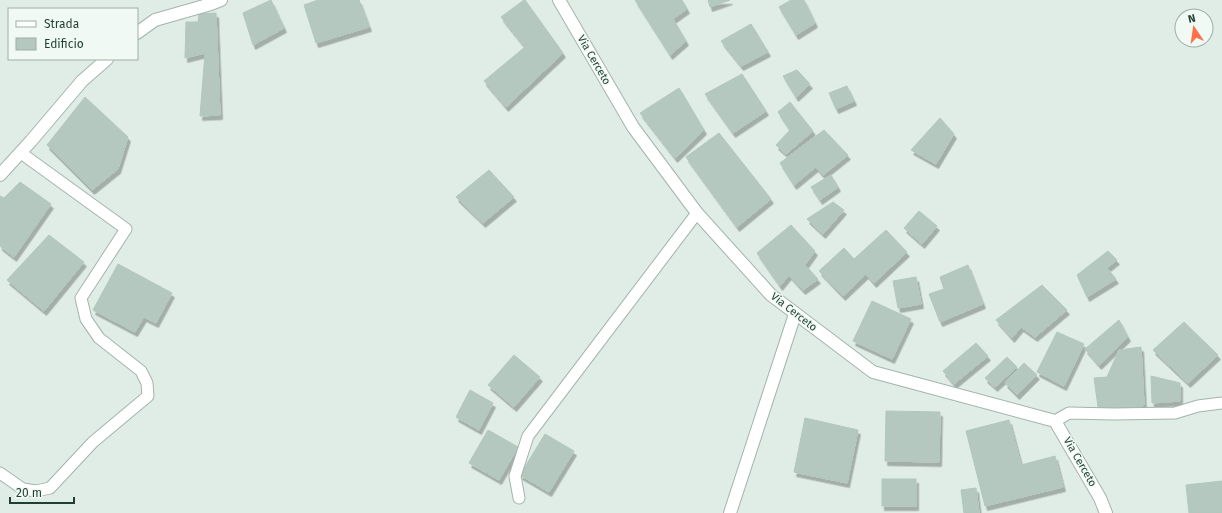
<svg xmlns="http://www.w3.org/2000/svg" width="1222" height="513" font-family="'Fira Sans',sans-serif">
  <defs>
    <filter id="shadow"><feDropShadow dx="2.5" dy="4.5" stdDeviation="0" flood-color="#0004"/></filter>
  </defs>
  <rect width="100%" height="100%" fill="#e0ede6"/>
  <g fill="#b5c8bf" stroke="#b2c7bd" filter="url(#shadow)">
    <polygon points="271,0 284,28 253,45 243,13"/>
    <polygon points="318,0 359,0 369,27 316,43 304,5"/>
    <polygon points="524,0 525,0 563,53 506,107 484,81 525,47 501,17"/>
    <polygon points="635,0 682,0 687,9 673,19 686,41 670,55"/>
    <polygon points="708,0 730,0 710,7"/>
    <polygon points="791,0 804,0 815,23 796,35 779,7"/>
    <polygon points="216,13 220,115 200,116 205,53 185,58 186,22 198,22 199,14"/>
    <polygon points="751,24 768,52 741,66 721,41"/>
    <polygon points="797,70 810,84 796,97 783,76"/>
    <polygon points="742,74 766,111 733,133 705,94"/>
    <polygon points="847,86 854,101 836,109 829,93"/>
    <polygon points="679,88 704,130 675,158 640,113"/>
    <polygon points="85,97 128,137 118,169 92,190 47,145"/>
    <polygon points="790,102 813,131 786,154 776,145 790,130 778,112"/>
    <polygon points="940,118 954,134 936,164 911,150"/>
    <polygon points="824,130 848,155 823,175 816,167 794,185 780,163"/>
    <polygon points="719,133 771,199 737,227 686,157"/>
    <polygon points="489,170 514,197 483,223 456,197"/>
    <polygon points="831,175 838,187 820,200 811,187"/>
    <polygon points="20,182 51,204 14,257 0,246 0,196 4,198"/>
    <polygon points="833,202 844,210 823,234 807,219"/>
    <polygon points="919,211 937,226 922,244 904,228"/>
    <polygon points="791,225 815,251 805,265 818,279 803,290 789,275 780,286 757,253"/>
    <polygon points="886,230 907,252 874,283 866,274 843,296 819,271 844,248 854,259"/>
    <polygon points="49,235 84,262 44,311 7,280"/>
    <polygon points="1108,251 1117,260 1107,268 1116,279 1087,297 1077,275"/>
    <polygon points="118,264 172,293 156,323 144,317 135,332 93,310"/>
    <polygon points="968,265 983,304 940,322 929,294 944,289 940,277"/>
    <polygon points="916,277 921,304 898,308 893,281"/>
    <polygon points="1042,285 1067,310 1035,337 1021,327 1012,338 996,320"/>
    <polygon points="872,301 911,319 892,359 853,341"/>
    <polygon points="1119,320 1128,337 1099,365 1085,349"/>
    <polygon points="1184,322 1218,355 1188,383 1153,350"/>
    <polygon points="1057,332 1084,344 1064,386 1037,372"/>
    <polygon points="976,343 988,356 954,384 943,371"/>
    <polygon points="1141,347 1144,405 1138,409 1098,407 1094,378 1107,377 1119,350"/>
    <polygon points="514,355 540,377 514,407 488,385"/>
    <polygon points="1007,357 1017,367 995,387 985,378"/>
    <polygon points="1024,363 1037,375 1017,395 1005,383"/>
    <polygon points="1151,376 1180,383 1180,401 1152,403"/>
    <polygon points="470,390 493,403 479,430 456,417"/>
    <polygon points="886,411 940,412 939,462 885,461"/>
    <polygon points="805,418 858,430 847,483 794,472"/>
    <polygon points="1009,420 1021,465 1055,456 1063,487 985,506 966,431"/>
    <polygon points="488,430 518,447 499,480 469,463"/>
    <polygon points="545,434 574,451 549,492 520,475"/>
    <rect x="882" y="479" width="34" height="27"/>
    <polygon points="1222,481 1222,513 1189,513 1186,485"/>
    <polygon points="976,488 979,513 964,513 961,490"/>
  </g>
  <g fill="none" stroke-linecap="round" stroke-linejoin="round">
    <g stroke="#a2b5ad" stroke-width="13">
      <g id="service">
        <polyline points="1055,421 1069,413 1114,414 1175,413 1198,406 1222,403"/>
        <polyline points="0,473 23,489 36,491 50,488 93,442 148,396 147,383 141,371 99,338 86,319 81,298 126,229 21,153"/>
        <polyline points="519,498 515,476 528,436 697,213"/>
      </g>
    </g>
    <g stroke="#a2b5ad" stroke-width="14">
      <g id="minor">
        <polyline points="559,0 633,127 697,213 771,295 873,372 1055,421 1100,498 1106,513"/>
        <polyline points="137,33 155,20 211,4 221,0"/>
        <polyline points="0,175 31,141 82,81 107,59"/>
        <polyline points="730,513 795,314"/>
      </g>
    </g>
    <use href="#service" stroke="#fff" stroke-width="11"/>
    <use href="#minor" stroke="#fff" stroke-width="12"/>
  </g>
  <g text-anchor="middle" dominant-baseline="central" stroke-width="3" stroke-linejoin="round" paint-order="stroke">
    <g font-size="11" fill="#1f3f35" stroke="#f1f9f4">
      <text transform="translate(594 60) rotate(60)">Via Cerceto</text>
      <text transform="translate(794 312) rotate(38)">Via Cerceto</text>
      <text transform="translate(1080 462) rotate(60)">Via Cerceto</text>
    </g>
  </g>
  <rect x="8" y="8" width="130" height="52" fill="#f1f9f4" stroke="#9dafa8"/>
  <rect x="16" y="21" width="20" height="6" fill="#ffffff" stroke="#9dafa8"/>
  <text x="44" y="28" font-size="12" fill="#1f3f35">Strada</text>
  <rect x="16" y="38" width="20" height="12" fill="#b5c8bf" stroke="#9dafa8"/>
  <text x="44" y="48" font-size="12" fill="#1f3f35">Edificio</text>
  <g transform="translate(1194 28) rotate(347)"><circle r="19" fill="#f1f9f4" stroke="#9dafa8"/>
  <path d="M0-3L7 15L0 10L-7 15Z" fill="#ff6f4b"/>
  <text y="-6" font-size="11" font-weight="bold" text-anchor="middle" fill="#1f3f35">N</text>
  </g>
  <path d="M10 497v6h64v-6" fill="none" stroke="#1f3f35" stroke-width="2"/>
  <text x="16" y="497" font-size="12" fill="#1f3f35" stroke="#f1f9f4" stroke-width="3" paint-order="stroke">20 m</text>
</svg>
